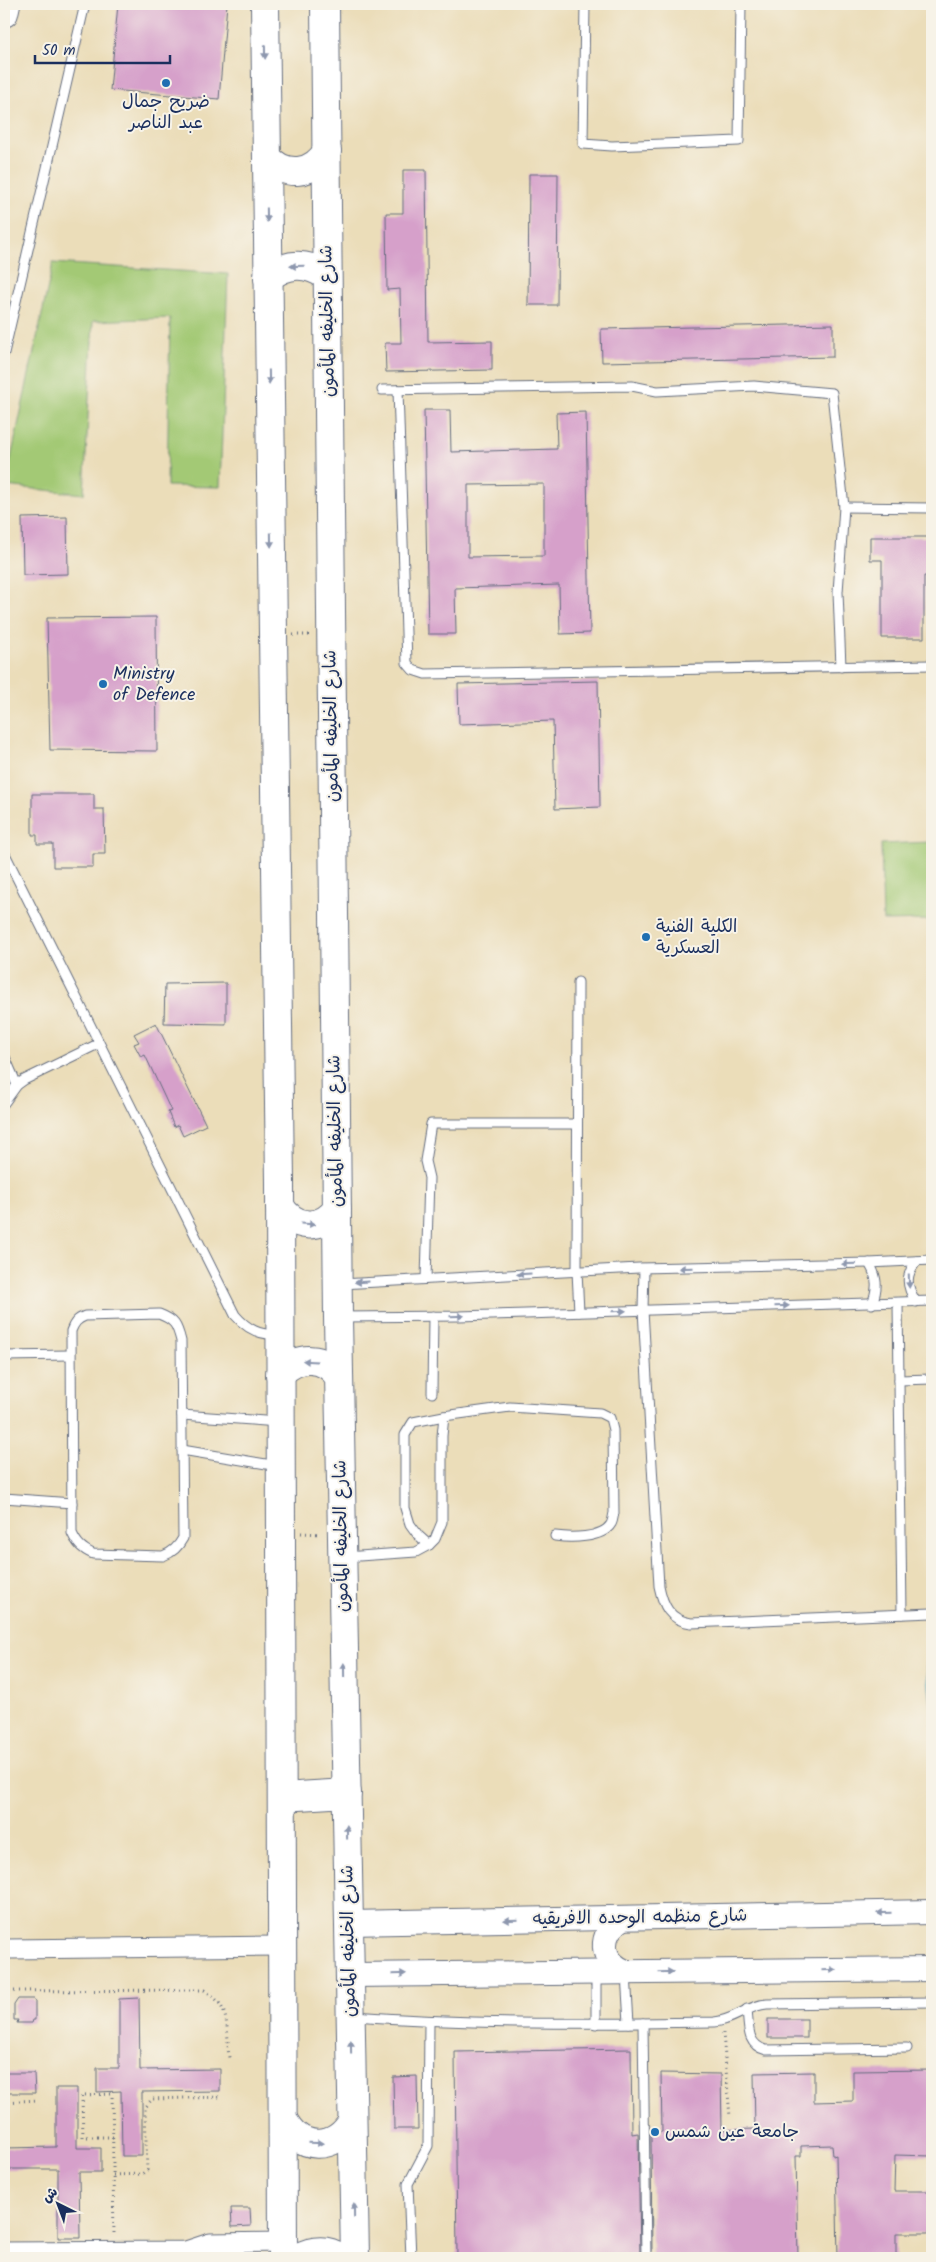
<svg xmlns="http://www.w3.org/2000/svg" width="936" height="2262" font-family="Kalam,'Playpen Sans Arabic',sans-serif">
  <rect width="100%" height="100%" fill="#f7f3e8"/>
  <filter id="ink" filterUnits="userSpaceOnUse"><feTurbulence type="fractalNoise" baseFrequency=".02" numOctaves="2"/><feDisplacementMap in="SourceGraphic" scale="10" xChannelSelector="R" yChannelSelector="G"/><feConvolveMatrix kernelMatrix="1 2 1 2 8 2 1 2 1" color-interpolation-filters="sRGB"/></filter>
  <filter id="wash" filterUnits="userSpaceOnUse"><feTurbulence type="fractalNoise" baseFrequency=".0096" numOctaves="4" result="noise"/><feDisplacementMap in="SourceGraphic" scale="20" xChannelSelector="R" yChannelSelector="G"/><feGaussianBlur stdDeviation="1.12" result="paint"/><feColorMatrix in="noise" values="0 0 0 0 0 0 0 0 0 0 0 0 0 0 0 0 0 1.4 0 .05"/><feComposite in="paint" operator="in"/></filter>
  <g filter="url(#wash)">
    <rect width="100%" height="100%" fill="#ebddb9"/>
    <g fill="#a3c974" stroke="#5f7c69">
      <polygon points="53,263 228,274 220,487 167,486 170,318 93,321 84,494 5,486"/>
      <polygon points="932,842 932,920 883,921 881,844"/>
    </g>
    <polygon fill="#55c3cc" stroke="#387995" points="932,1661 932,1704 931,1705 926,1662"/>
    <g id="blocks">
      <g fill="#d6a0ca" fill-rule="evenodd">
        <polygon points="118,4 227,4 219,99 110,90"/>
        <polygon points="403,170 426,170 428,342 492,341 492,370 386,372 385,343 401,343 400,289 387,290 386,213 403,213"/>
        <polygon points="529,174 558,174 557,305 528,305"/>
        <polygon points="833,324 833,357 602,362 601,329"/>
        <path d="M424 410H450L451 452 557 449 556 413 586 412 590 633 560 634 559 585 455 588 456 634H428ZM544 484V556L468 557V485Z"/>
        <polygon points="67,517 68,574 23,575 22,518"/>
        <polygon points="870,537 932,537 932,576 924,576 924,638 882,638 882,560 870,560"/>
        <polygon points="156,617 157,751 50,750 47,618"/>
        <polygon points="598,681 600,807 555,809 553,721 459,724 458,684"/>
        <polygon points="32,794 94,794 94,809 104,809 105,854 93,854 93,867 53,867 53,844 37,844 37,835 32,835"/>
        <polygon points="226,983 226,1024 164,1023 165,984"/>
        <polygon points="156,1023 206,1125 183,1136 178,1125 174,1127 168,1112 171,1111 145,1055 141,1057 134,1044 139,1042 134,1034"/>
        <polygon points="139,1998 140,2070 220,2069 220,2091 142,2092 142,2156 122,2156 121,2091 97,2092 97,2068 119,2068 119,1999"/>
        <polygon points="18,1999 33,1999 35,2002 35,2020 33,2020 32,2023 17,2023 18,2020 14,2020 14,2005"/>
        <rect x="768" y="2019" width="39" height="19"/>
        <polygon points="631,2049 632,2134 638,2133 640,2258 457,2258 455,2052"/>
        <polygon points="932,2070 932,2156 895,2155 894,2191 932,2191 932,2233 896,2233 896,2258 838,2258 836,2155 833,2156 832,2145 801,2146 801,2156 796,2156 798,2258 652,2258 651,2133 662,2132 661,2073 721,2074 722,2130 755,2129 754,2073 814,2072 814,2102 853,2101 853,2071"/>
        <polygon points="4,2073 34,2073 35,2093 4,2093"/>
        <polygon points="417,2076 418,2129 394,2129 393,2077"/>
        <polygon points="56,2088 77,2088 77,2148 101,2148 101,2172 79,2172 80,2238 58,2238 58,2169 4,2169 4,2148 56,2147"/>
        <polygon points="231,2208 250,2208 251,2226 232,2227"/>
      </g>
    </g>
  </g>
  <g filter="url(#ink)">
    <use href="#blocks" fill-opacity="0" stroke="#646c7e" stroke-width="1"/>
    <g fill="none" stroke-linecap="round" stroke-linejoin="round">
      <g stroke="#646c7e" stroke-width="11">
        <g id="service">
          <polyline points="585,4 583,144 612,146 739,141 741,4"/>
          <polyline points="4,353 85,4"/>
          <polyline points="382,390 632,386 657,391 754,386 832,393 844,507 838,592 841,667"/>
          <polyline points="398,390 407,663 413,670 425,674 932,665"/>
          <polyline points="844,507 932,508"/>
          <path d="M4 852 235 1315C247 1329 260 1336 278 1334"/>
          <polyline points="578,982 577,1271 579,1312"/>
          <polyline points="4,1055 17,1085"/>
          <polyline points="4,1103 17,1085 24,1080 98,1044"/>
          <path d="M869 1263C878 1278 878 1288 872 1304"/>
          <path d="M644 1269 643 1310 659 1586C663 1605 669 1620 691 1623L932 1613"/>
          <polyline points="426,1279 429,1178 425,1161 431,1124 577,1124"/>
          <polyline points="341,1284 639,1268 869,1263 932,1260"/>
          <path d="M916 1302C906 1286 905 1275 917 1261"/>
          <polyline points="898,1303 902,1614"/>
          <path d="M159 1314C175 1320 177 1325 181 1341L183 1538C178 1547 173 1552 163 1556L93 1554C82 1549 77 1544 72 1533L71 1331C74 1323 77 1319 85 1316Z"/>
          <polyline points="341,1317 459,1316 932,1301"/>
          <polyline points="4,1356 70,1355"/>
          <polyline points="899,1380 932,1379"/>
          <polyline points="432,1393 433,1316"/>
          <polyline points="182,1415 278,1422"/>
          <polyline points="182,1450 278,1466"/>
          <polyline points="4,1498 72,1503"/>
          <polyline points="429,1545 418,1535 410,1524 405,1508 405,1435 413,1422 444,1416"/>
          <path d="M345 1557 416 1552 429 1545 435 1539 442 1522V1436L444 1416 510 1407 600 1413 610 1418 613 1430 614 1513C613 1516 613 1521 611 1524 602 1539 569 1538 555 1536"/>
          <polyline points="596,1974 596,2024"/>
          <polyline points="626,1974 629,2023"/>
          <path d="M747 2009C749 2026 746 2045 766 2050L907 2048"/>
          <path d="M354 2016C474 2025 594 2024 714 2022 733 2021 748 2005 767 2004L932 2002"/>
          <polyline points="643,2023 646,2258"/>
          <polyline points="411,2258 408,2184 428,2146 429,2022"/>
        </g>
      </g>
      <g stroke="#646c7e" stroke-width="21">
        <g id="minor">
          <polyline points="8,1949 282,1946"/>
          <polyline points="4,2252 186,2251 210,2243 283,2242"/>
        </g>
      </g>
      <g stroke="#646c7e" stroke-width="26">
        <g id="tertiary">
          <path d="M622 1918C598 1934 599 1961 626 1972"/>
          <polyline points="349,1923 932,1912"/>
          <polyline points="350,1975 932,1969"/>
        </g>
      </g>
      <g stroke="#646c7e" stroke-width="30">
        <g id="primary">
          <polyline points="265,4 280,1182 283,2258"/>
          <polyline points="325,4 338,1317 355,2258"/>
          <polyline points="4,13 6,4"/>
          <path d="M267 157C285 178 313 175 327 151"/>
          <path d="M268 278C287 262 307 262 327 276"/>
          <path d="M280 1206C294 1229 321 1231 337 1209"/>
          <path d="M280 1374C298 1355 324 1355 339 1377"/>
          <polyline points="282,1797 347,1793"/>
          <path d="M283 2119C299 2151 334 2152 352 2122"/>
          <path d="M297 2258C312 2250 326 2248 341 2258"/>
        </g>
      </g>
      <g stroke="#646c7e" stroke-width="3" stroke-dasharray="1 4" stroke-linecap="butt">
        <polyline points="293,635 309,635"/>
        <polyline points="301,1533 320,1534"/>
        <path d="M4 1991 204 1990C232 2006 226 2029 229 2058"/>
        <polyline points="723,2033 730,2117"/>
        <polyline points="4,2102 37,2100"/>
        <path d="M113 2137H83L82 2095 112 2094C113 2141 113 2187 114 2233"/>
        <polyline points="113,2175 142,2174 147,2170 145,2108 152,2099 222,2097"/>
      </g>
      <use href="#service" stroke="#fff" stroke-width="9"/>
      <use href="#minor" stroke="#fff" stroke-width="19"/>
      <use href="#tertiary" stroke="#fff" stroke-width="24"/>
      <use href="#primary" stroke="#fff" stroke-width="28"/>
    </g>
    <defs><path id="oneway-solid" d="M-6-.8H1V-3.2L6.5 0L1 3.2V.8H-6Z" transform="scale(1.25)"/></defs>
    <g fill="#8d97ae">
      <use href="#oneway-solid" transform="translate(265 52) rotate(89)"/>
      <use href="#oneway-solid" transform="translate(267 215) rotate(89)"/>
      <use href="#oneway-solid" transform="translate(297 266) rotate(178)"/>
      <use href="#oneway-solid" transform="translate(269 377) rotate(89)"/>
      <use href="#oneway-solid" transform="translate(271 540) rotate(89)"/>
      <use href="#oneway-solid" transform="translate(308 1224) rotate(3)"/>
      <use href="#oneway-solid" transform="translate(849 1264) rotate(179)"/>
      <use href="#oneway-solid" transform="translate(686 1268) rotate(179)"/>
      <use href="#oneway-solid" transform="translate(524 1274) rotate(177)"/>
      <use href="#oneway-solid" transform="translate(909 1281) rotate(88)"/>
      <use href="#oneway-solid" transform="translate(362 1282) rotate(177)"/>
      <use href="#oneway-solid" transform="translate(782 1306) rotate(-1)"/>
      <use href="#oneway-solid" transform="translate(619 1311) rotate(-2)"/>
      <use href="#oneway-solid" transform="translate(457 1316) rotate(-1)"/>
      <use href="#oneway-solid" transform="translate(310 1361) rotate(-177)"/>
      <use href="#oneway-solid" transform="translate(344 1670) rotate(-91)"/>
      <use href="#oneway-solid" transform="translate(347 1832) rotate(-91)"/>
      <use href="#oneway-solid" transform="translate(884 1913) rotate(179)"/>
      <use href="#oneway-solid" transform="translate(511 1920) rotate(179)"/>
      <use href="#oneway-solid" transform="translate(829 1970) rotate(-1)"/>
      <use href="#oneway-solid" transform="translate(666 1972) rotate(-1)"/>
      <use href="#oneway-solid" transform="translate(399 1974) rotate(-1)"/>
      <use href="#oneway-solid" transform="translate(351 2047) rotate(-91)"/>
      <use href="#oneway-solid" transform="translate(316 2143) rotate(2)"/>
      <use href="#oneway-solid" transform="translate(354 2210) rotate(-91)"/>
    </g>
  </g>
  <g fill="#1f6fb2" stroke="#f7f3e8" stroke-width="2">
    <circle cx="166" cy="83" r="5"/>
    <circle cx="103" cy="684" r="5"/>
    <circle cx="646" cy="937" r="5"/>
    <circle cx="655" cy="2132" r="5"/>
  </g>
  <g text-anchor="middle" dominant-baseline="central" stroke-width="4" stroke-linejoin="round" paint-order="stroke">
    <g font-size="18" fill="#1b2f5e" stroke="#f7f3e8" text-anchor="start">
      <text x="166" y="102" text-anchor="middle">ضريح جمال<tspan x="166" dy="21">عبد الناصر</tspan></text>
      <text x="113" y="674">Ministry<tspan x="113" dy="21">of Defence</tspan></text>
      <text x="656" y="927">الكلية الفنية<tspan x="656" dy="21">العسكرية</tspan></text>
      <text x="665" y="2132">جامعة عين شمس</text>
    </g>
    <g font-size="18" fill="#1b2f5e" stroke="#f7f3e8">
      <text transform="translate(328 321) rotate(-91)">شارع الخليفه المأمون</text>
      <text transform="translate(332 726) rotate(-91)">شارع الخليفه المأمون</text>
      <text transform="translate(336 1131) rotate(-91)">شارع الخليفه المأمون</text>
      <text transform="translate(342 1536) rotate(-91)">شارع الخليفه المأمون</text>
      <text transform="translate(640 1918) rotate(-1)">شارع منظمه الوحده الافريقيه</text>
      <text transform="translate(349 1941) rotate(-91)">شارع الخليفه المأمون</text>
    </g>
  </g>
  <rect width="936" height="2262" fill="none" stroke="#f7f3e8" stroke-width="20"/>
  <g transform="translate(58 2204) rotate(318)" stroke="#f7f3e8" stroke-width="4" paint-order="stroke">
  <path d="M0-4L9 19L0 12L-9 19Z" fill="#1b2f5e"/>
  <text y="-8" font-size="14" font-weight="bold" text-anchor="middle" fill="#1b2f5e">ش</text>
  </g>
  <path d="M35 55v8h135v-8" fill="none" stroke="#1b2f5e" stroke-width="2.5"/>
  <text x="42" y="55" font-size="15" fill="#1b2f5e" stroke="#f7f3e8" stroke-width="4" paint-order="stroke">50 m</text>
</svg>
